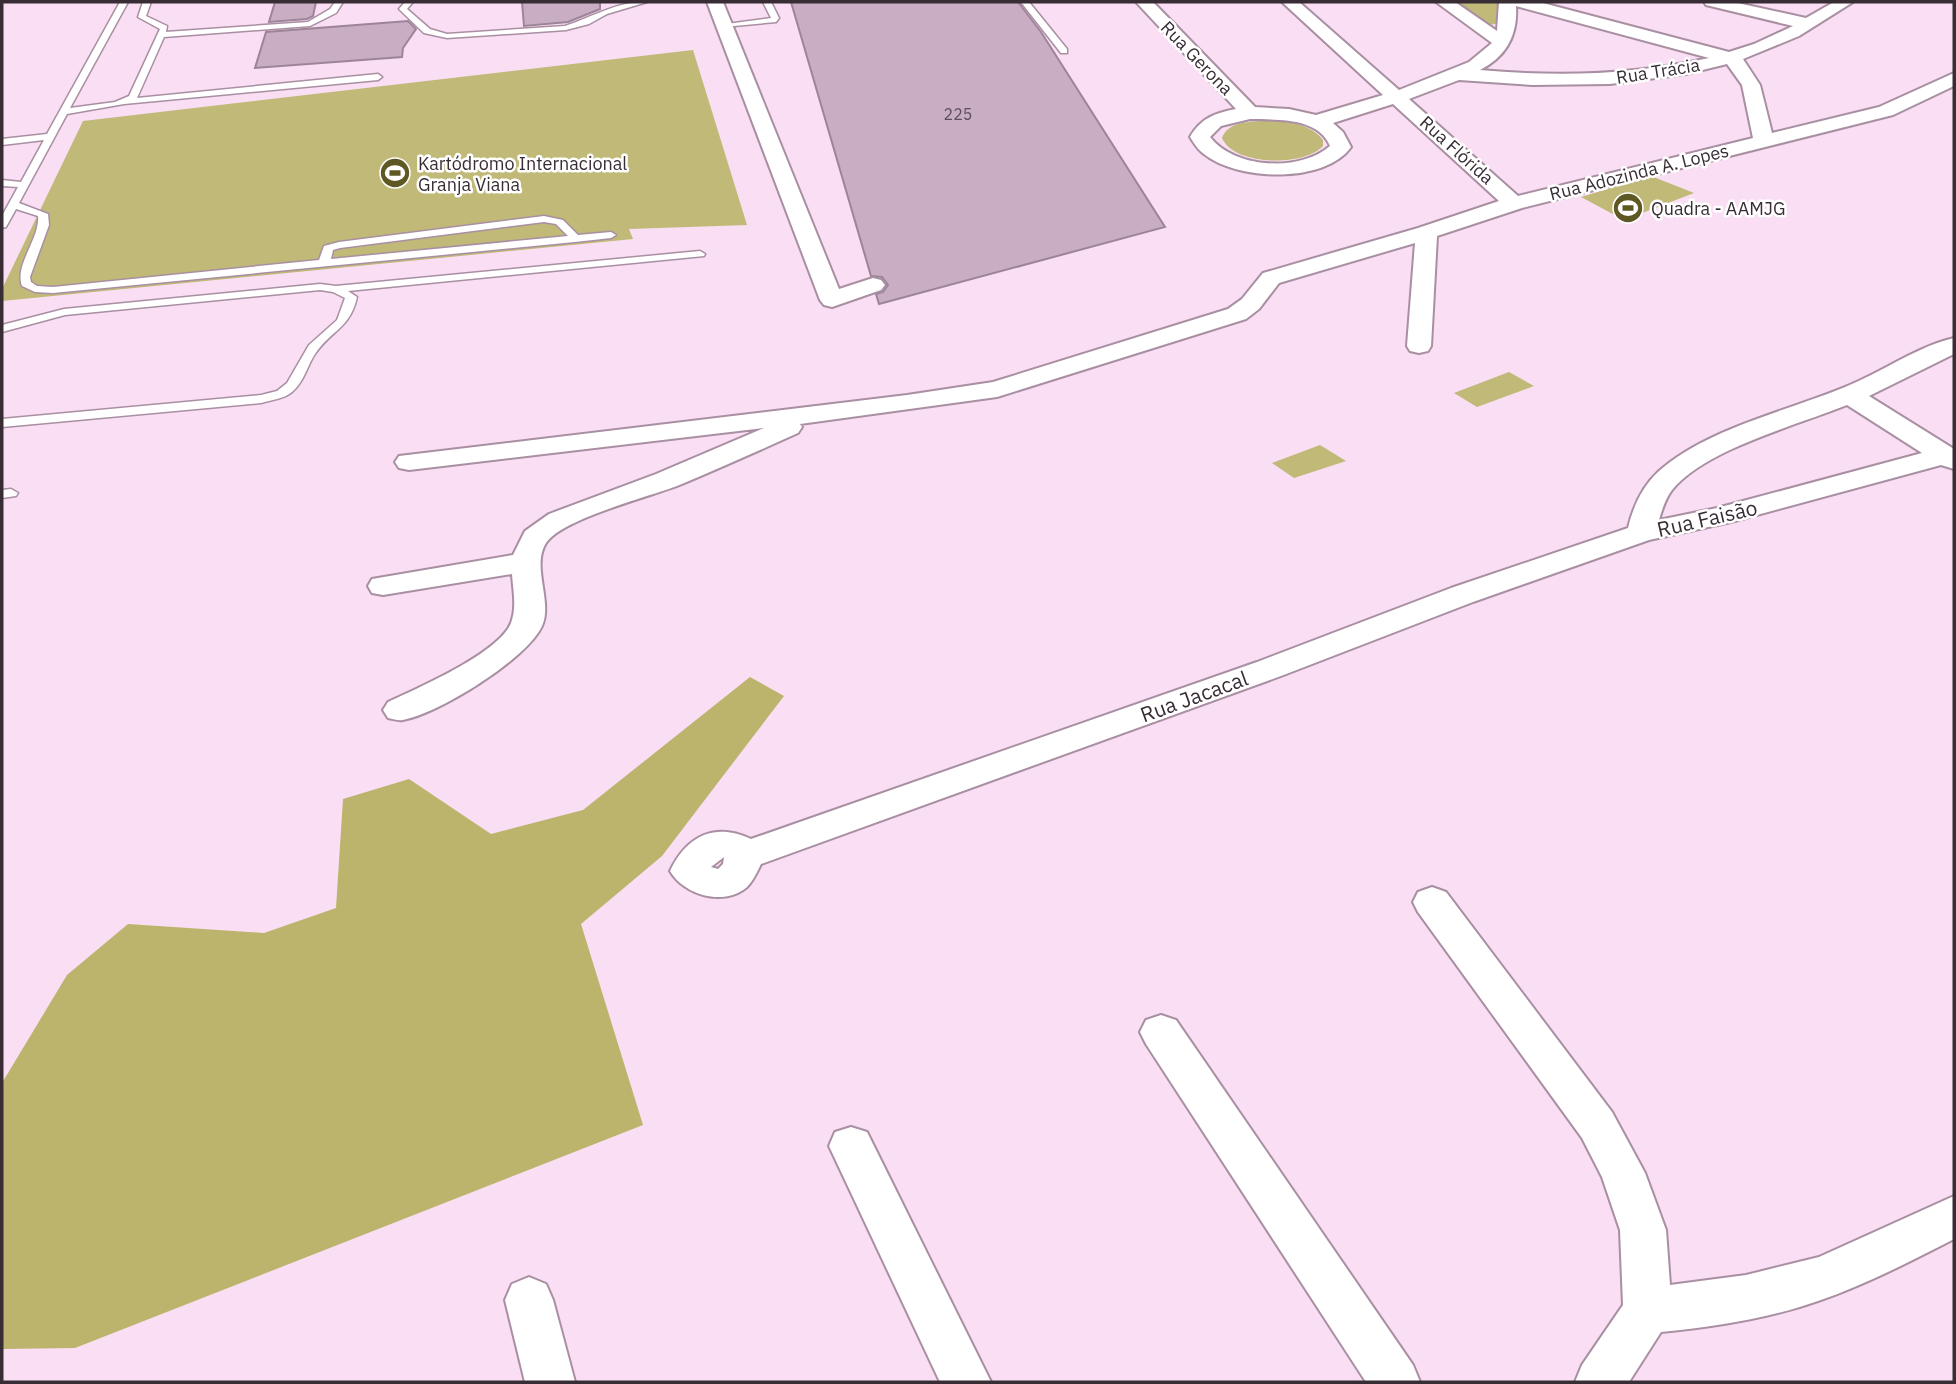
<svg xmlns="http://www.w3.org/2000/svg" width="1956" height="1384" font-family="'IBM Plex Sans',sans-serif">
  <rect width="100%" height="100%" fill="#fadef3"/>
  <g fill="#c0b977">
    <path d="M1450 2H1501L1502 22C1482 31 1465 13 1450 2Z"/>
    <polygon points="693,50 747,225 629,229 633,239 2,301 2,289 83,121"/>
    <path d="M1262 121C1283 121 1309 122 1323 140V146C1304 167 1234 166 1222 138 1228 122 1247 122 1262 121Z"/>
    <polygon points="1651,176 1694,193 1624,220 1581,197"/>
    <polygon points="1509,372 1534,386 1477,407 1454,393"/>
    <polygon points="1320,445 1346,461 1294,478 1272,463"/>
  </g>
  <polygon fill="#bcb46c" points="750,677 784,696 662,856 581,924 643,1125 75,1348 2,1349 2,1083 67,975 128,924 264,933 336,908 343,799 409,779 491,834 583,810"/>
  <g fill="#c9aec3" stroke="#9e8498" stroke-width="2">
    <polygon points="275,2 316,2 313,16 307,19 269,22"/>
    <polygon points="522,2 600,2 600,9 568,22 524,26"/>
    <polygon points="791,2 1018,2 1041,32 1165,227 879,304 876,294 883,292 888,285 882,277 871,276"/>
    <polygon points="408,21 416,29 403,48 402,57 255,68 266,32"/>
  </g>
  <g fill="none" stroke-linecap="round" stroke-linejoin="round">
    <g stroke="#a98fa2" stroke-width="3">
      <g id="service">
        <path d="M120 2H128L70 108 115 102 129 96 160 29 138 17 143 2H151L146 16 167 26 166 32 308 22 330 9 335 2H343L336 13 310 26 164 37 137 98 378 74 382 77 378 80 124 104 67 114 19 203 48 214 49 225 30 277 31 282 37 286 53 287 319 260 324 246 339 242 544 216 563 220 578 235 611 232 616 235 611 238 575 242 53 293 35 292 22 286C14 265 40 239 38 216L16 209 6 227 2 228V216L18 187 2 186V180L21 182 44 140 2 145V139L47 134ZM544 222 556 224 568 236 331 259 333 250 340 248Z"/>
        <path d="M405 2H413L407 9 430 29 447 34 565 26C593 17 617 1 647 2L607 14 589 24 566 30 447 38 424 33 399 9Z"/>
        <polygon points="763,2 771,2 779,18 776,22 723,27 719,25 771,18"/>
        <polygon points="1021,2 1029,2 1067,49 1067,53 1061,53"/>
        <path d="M700 251 705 254 704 256 348 291 357 297C350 329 331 330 315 354 307 366 304 382 292 392 284 399 271 400 261 403L2 427V419L261 395 277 391 287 383 309 345 337 320 345 298 333 292 320 290 65 315 2 332V325L64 309 320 284 336 286Z"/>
        <polygon points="11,489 18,493 16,496 2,498 2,490"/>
      </g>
    </g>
    <g stroke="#a98fa2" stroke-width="4">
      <g id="minor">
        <polygon points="707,2 723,2 839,289 873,278 881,280 885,285 881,290 832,307 824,305 820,300"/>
        <path d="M1136 2H1153L1255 107 1289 109 1316 115 1383 95 1282 2H1299L1399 90 1469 62 1492 43 1436 2H1455L1497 31 1499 2H1539L1729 52 1754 44 1793 26 1706 5 1704 2H1733L1806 18 1834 2H1853L1799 36 1743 59 1760 85 1772 133 1879 107 1954 73V86L1893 115 1522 208 1437 236 1431 346 1428 351 1419 353 1410 351 1407 346 1415 243 1279 283 1259 309 1246 319 997 397 800 424 802 427 798 433C758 451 718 469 677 486 648 497 562 519 546 543 531 567 553 601 542 626 527 659 438 714 403 720 398 721 394 719 388 718L383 710 388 702C418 688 499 653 511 623 517 607 513 590 512 574L383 595 372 593 368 586 372 579 513 555 525 531 549 514 656 474 764 428 409 470 399 468 395 462 399 456 907 395 993 382 1228 309 1242 299 1263 273 1418 228 1499 201 1393 104 1333 123 1343 132 1351 147C1325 184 1237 181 1204 154 1198 150 1194 143 1190 137 1201 118 1215 113 1236 109ZM1516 6 1709 58C1634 75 1557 77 1480 70 1506 57 1518 35 1516 6ZM1727 64 1742 85 1753 138 1518 196 1409 99 1459 80 1533 85 1610 84 1686 74ZM1250 119C1277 120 1318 117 1330 146 1300 172 1235 169 1210 137L1221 126Z"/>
        <path d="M1954 338V354L1869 396 1954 449V469L1941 465 1731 522 1649 540 1473 602 1281 676 761 864C757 872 753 881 747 887 724 907 684 895 670 871 687 836 714 822 751 839L1257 662 1451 588 1628 528C1633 507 1642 487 1658 472 1708 427 1790 411 1852 384 1885 370 1919 346 1954 338ZM1847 405 1922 453 1717 508 1659 520C1662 510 1665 499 1672 490 1705 449 1798 425 1847 405ZM724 857 723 864 718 869 711 867Z"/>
        <path d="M1432 887 1446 892 1612 1112 1645 1173 1666 1230 1670 1285 1746 1275 1819 1257 1954 1196V1239C1909 1262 1865 1285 1818 1301 1767 1319 1714 1327 1661 1332L1629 1382H1575L1582 1365 1623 1305 1620 1230 1602 1177 1582 1138 1418 912 1413 902 1418 892Z"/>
        <polygon points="1161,1015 1176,1020 1413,1365 1420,1382 1366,1382 1146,1044 1140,1032 1146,1020"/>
        <polygon points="851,1127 867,1132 991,1382 940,1382 829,1146 835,1132"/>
        <polygon points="529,1277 546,1284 553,1300 575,1382 525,1382 505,1300 512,1284"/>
      </g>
    </g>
    <use href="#service" fill="#fff" fill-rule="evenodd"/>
    <use href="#minor" fill="#fff" fill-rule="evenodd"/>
  </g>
  <defs>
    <g id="stadium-disc" transform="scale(1.575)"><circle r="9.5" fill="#5e5824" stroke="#fff"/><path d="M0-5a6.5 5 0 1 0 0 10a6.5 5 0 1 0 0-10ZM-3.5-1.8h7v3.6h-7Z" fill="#fff"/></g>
  </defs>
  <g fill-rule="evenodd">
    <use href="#stadium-disc" x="395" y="173"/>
    <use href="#stadium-disc" x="1628" y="208"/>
  </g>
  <g text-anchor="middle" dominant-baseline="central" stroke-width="5" stroke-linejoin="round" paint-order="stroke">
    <g font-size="16" fill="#5c4d58">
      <text x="958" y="114">225</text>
    </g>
    <g font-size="18" fill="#382d35" stroke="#fff">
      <text transform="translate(1197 58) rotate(46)">Rua Gerona</text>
      <text transform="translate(1658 71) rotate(-9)">Rua Trácia</text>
      <text transform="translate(1457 150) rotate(42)">Rua Flórida</text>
      <text transform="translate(1639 172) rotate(-14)">Rua Adozinda A. Lopes</text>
    </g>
    <g font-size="18" fill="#382d35" stroke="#fff" text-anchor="start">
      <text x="418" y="163">Kartódromo Internacional<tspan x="418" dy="21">Granja Viana</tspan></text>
      <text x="1651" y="208">Quadra - AAMJG</text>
    </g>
    <g font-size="21" fill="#382d35" stroke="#fff">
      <text transform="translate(1707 518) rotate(-13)">Rua Faisão</text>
      <text transform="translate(1194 696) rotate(-20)">Rua Jacacal</text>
    </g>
  </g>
  <rect width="1956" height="1384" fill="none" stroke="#382d35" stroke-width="7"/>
</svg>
